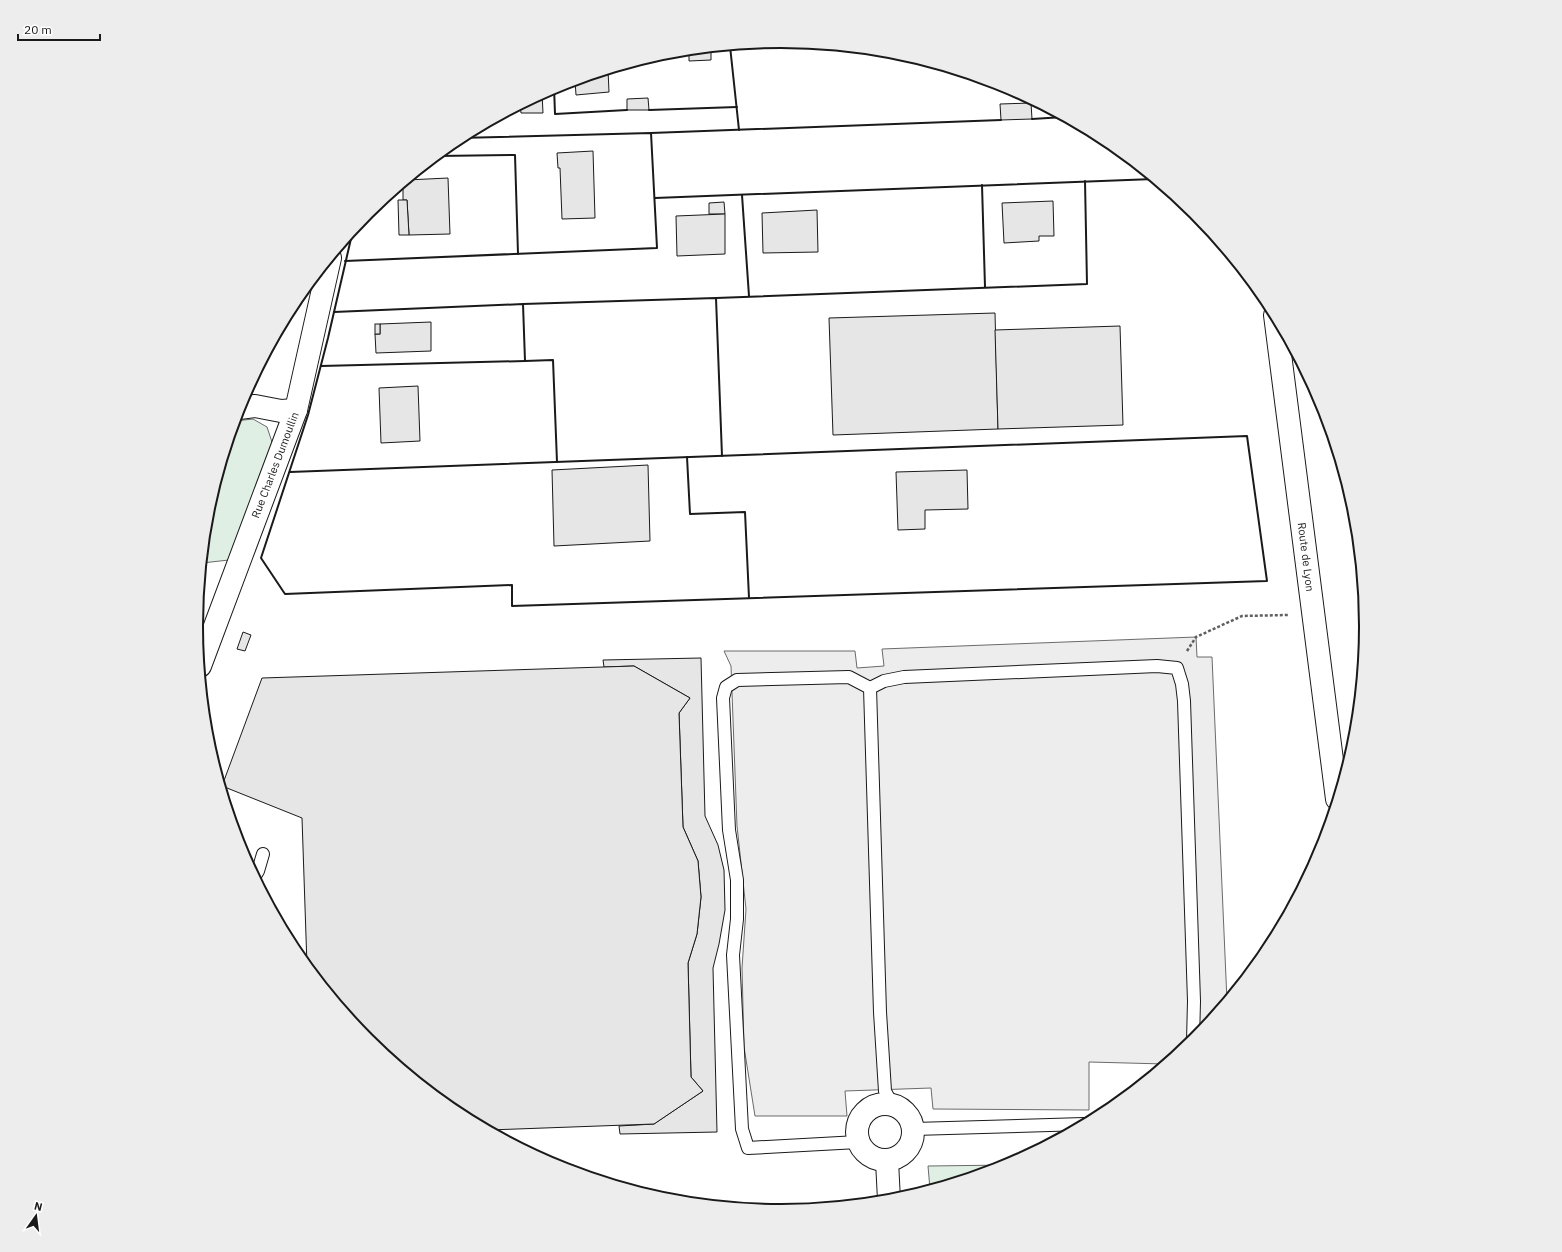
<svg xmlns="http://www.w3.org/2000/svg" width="1562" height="1252" font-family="'IBM Plex Sans',sans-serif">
  <rect width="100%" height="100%" fill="#fff"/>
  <g fill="#e0efe3" stroke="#6a6a6a">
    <polygon points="253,419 267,427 272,442 229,560 202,563 207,512 235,421"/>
    <polygon points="1008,1165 1005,1167 930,1189 928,1166"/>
  </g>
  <polygon fill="#ededed" stroke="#6a6a6a" points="1196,637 1197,657 1212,657 1227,1001 1194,1040 1165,1064 1089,1062 1089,1110 933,1109 931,1088 845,1091 847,1116 755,1116 744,1047 742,968 746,909 737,826 731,666 724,651 855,651 857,668 884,666 882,649"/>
  <g fill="#e6e6e6" stroke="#1a1a1a">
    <polygon points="711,48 711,60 689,61 689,50"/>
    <polygon points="608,70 609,92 576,95 575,80"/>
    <polygon points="542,93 543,113 521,113 520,105"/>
    <polygon points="648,98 649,110 627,110 627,99"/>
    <polygon points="1031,103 1032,119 1001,120 1000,104"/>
    <polygon points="593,151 595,218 562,219 560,168 558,168 557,153"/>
    <polygon points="448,178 450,234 409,235 407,200 403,200 403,183 407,180"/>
    <polygon points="398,200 407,200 409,235 399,235"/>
    <polygon points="1053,201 1054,236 1039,236 1039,241 1004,243 1002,203"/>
    <polygon points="724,202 725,214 709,214 709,203"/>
    <polygon points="817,210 818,252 763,253 762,213"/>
    <polygon points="725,214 725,254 677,256 676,216"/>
    <polygon points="995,313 998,429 833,435 829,318"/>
    <polygon points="431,322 431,351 376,353 375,334 380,334 380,324"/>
    <rect x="375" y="324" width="5" height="10"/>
    <polygon points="1120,326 1123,425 998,429 995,330"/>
    <polygon points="418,386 420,441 381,443 379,388"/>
    <polygon points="648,465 650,541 554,546 552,470"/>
    <polygon points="967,470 968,509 925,510 925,529 898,530 896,472"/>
    <polygon points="243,632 251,635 245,651 237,649"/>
    <polygon points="701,658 705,816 718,845 724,870 725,910 719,944 713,968 717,1132 620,1134 619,1126 654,1124 703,1091 691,1077 688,963 697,934 701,897 698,861 683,827 679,713 690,698 634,666 604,667 603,660"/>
    <polygon points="634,666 690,698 679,713 683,827 698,861 701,897 697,934 688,963 691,1077 703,1091 654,1124 489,1130 456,1112 367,1039 307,966 302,818 222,786 262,678"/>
  </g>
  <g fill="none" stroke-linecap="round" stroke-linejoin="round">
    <g stroke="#1a1a1a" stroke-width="14">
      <g id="lane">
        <polyline points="870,688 884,681 904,677 1157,666 1177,668 1182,684 1184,701 1194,1001 1193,1041"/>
        <polyline points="255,876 258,871 263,854"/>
        <polyline points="914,1129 1084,1124"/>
        <polyline points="858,1142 748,1148 742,1129 733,955 737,919 737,880 729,830 723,698 726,687 737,680 849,677 870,688 880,1012 885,1091 892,1104"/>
      </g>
    </g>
    <g stroke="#1a1a1a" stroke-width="24">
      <g id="street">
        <polyline points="239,408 255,406 281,411 296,410"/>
        <polyline points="200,666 296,410 330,258"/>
        <circle cx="885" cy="1132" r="28"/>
        <polyline points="887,1161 889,1200"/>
      </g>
    </g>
    <g stroke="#1a1a1a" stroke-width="24">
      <polyline id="primary" points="1275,315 1337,799"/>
    </g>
    <polyline stroke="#5f5f5f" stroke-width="2.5" stroke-dasharray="3 2" stroke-linecap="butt" points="1187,651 1196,637 1242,616 1288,615"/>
    <use href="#lane" stroke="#fff" stroke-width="12"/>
    <use href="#street" stroke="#fff" stroke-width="22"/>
    <use href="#primary" stroke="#fff" stroke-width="22"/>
    <g stroke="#1a1a1a" stroke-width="2">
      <polyline points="730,46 739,130"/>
      <polyline points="554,87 555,114 627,110"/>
      <polyline points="649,110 737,107"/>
      <polyline points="1032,119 1064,117"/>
      <polyline points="651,133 1001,120"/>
      <polyline points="437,156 515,155 518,254"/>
      <polyline points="982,185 985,287"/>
      <polyline points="742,195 749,296"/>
      <polyline points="655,198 1154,179"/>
      <polyline points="345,261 657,248 651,133 458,138"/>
      <polyline points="716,298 1087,284 1085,181"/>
      <polyline points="523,304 716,298 722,456"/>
      <polyline points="334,312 523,304 525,361 553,360 557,462"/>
      <polyline points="321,366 525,361"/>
      <polyline points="687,457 690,514 745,512 749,598"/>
      <polyline points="290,472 1247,436 1267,581 512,606 512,585 285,594 261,558 308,415 328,338 353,230"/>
    </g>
  </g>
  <g text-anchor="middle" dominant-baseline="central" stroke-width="3" stroke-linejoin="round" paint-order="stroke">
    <g font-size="11" fill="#1a1a1a" stroke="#fff">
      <text transform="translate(275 465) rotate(-69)">Rue Charles Dumoullin</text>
      <text transform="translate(1306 557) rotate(83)">Route de Lyon</text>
    </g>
  </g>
  <path d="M0 0H1562V1252H0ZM203 626a578 578 0 1 1 1156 0a578 578 0 1 1-1156 0Z" fill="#ededed" fill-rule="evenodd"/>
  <path fill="none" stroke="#1a1a1a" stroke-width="2" d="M203 626a578 578 0 1 1 1156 0a578 578 0 1 1-1156 0Z"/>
  <g transform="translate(36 1216) rotate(14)" stroke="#ffffff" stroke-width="3" paint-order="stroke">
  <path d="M0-3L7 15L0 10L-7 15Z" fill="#1a1a1a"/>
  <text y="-6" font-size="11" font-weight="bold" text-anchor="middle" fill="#1a1a1a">N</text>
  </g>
  <path d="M18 34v6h82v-6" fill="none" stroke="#1a1a1a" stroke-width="2"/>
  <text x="24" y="34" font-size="12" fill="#1a1a1a" stroke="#ffffff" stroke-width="3" paint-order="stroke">20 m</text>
</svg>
